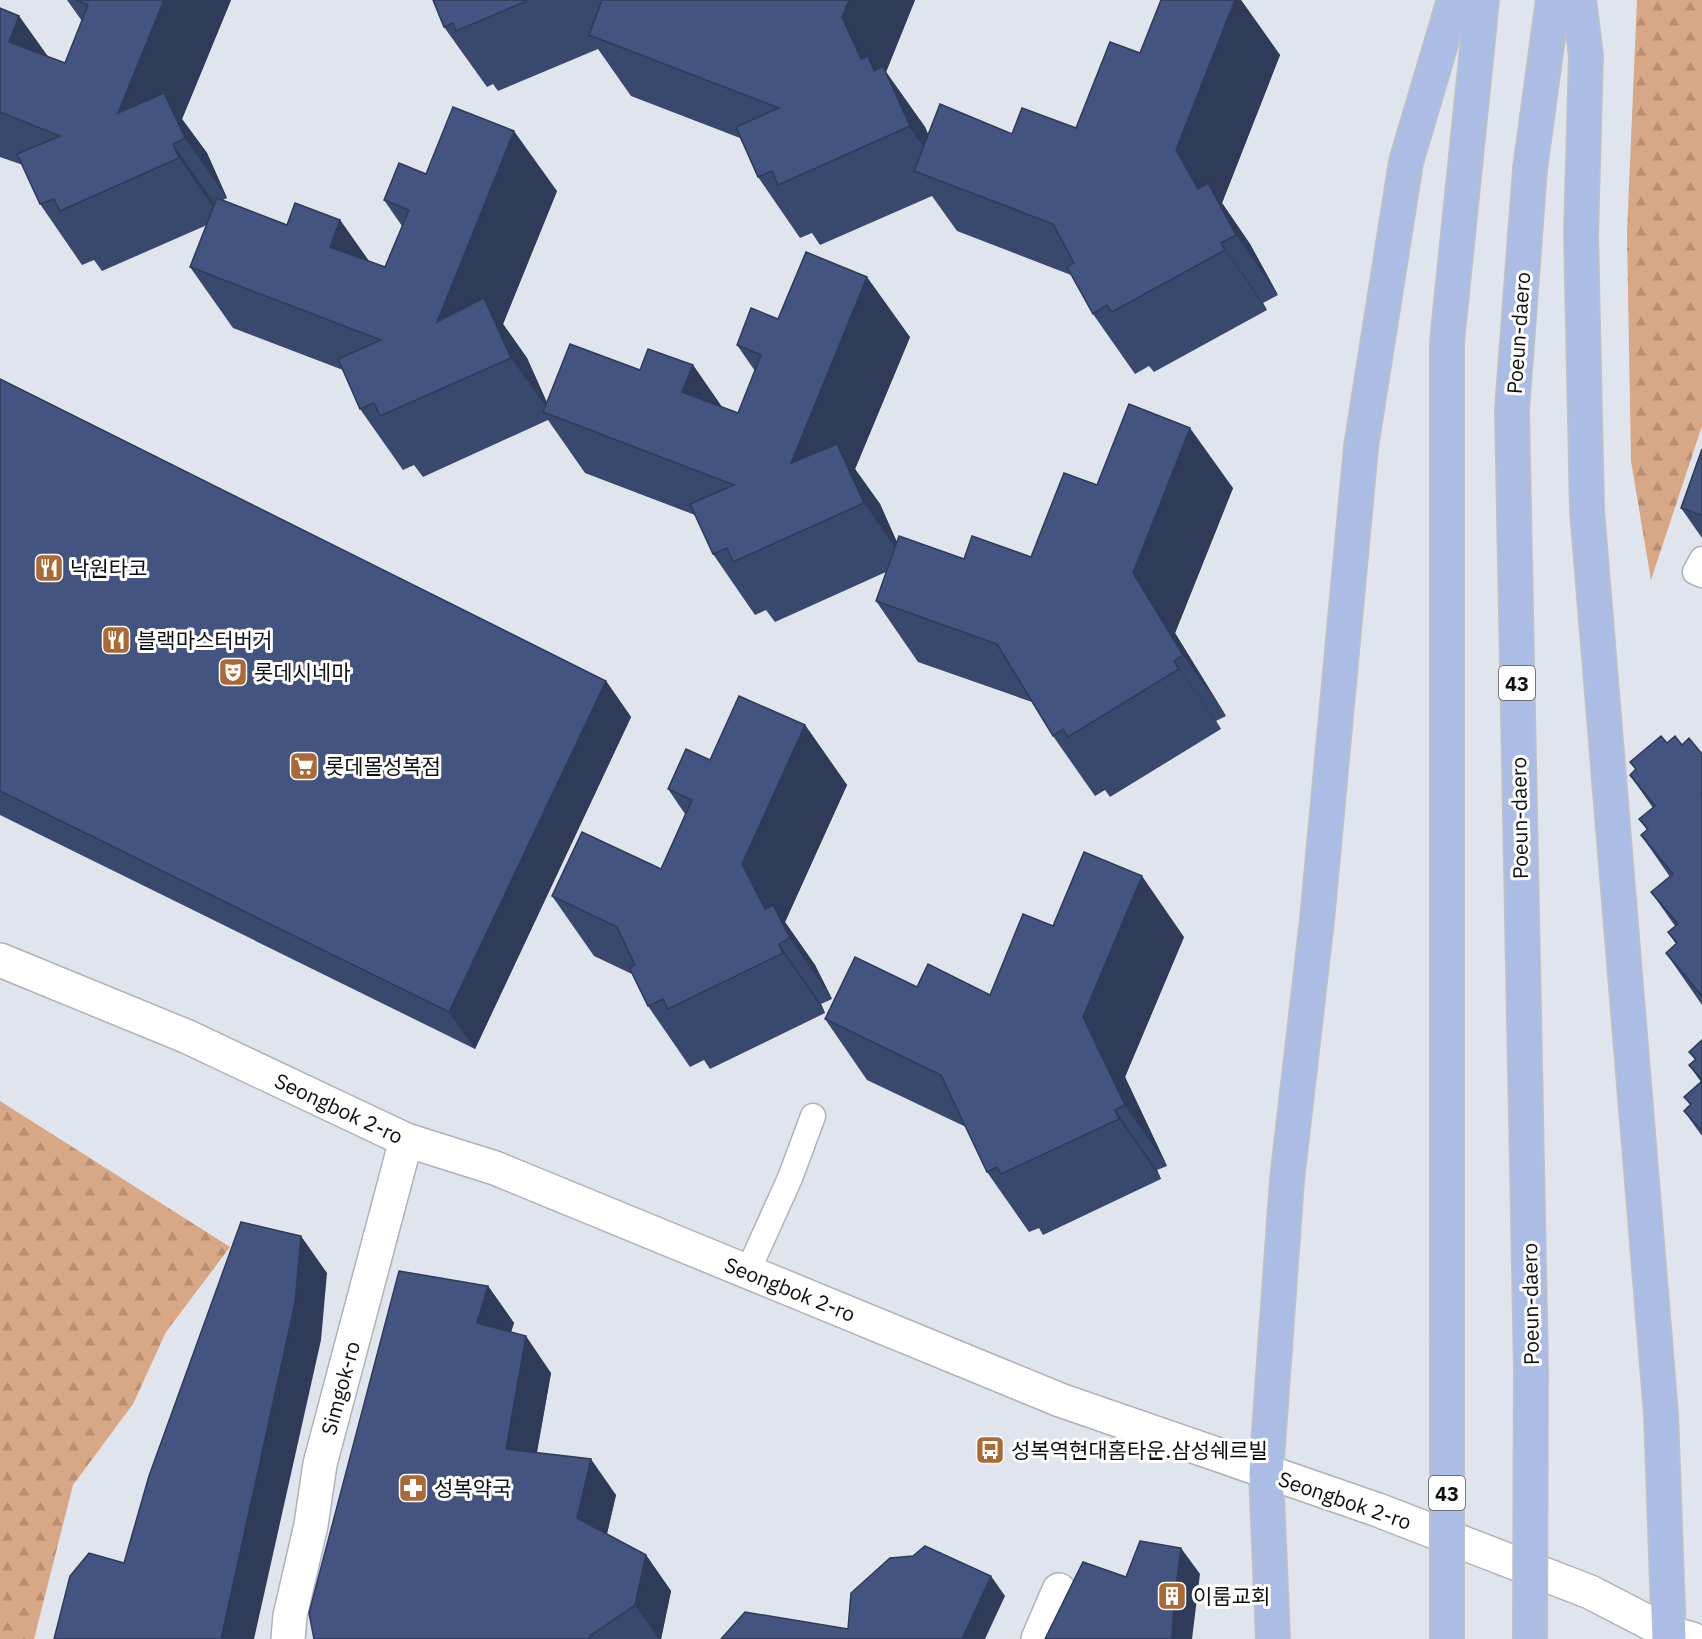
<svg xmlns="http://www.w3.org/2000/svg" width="1702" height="1639" font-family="'IBM Plex Sans','Noto Sans KR',sans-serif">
  <defs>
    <pattern id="forest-firs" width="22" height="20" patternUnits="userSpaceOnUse" patternTransform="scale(1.5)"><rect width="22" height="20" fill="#d8a785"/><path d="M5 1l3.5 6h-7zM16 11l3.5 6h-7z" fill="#b88f72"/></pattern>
  </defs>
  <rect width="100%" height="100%" fill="#e0e4ec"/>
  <g fill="url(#forest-firs)">
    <polygon points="1637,0 1702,0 1702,426 1651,580 1631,461 1627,233"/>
    <polygon points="0,1101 230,1247 166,1332 133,1404 73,1485 34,1639 0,1639"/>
  </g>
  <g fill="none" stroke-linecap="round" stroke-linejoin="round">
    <g stroke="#aeb2ba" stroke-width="27">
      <g id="service">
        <polyline points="1702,559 1695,572 1702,575"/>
        <polyline points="748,1271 790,1178 813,1116"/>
      </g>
    </g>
    <g stroke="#aeb2ba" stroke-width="36">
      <g id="minor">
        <polyline points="288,1639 290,1616 311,1525 320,1464 406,1140"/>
        <polyline points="1038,1639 1059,1590"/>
      </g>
    </g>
    <g stroke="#aeb2ba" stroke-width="36">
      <polyline id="tertiary" points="0,960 188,1037 406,1140 495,1168 1060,1400 1378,1510 1590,1592 1669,1633 1692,1639"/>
    </g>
    <g stroke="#c0c1c1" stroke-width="36">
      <g id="primary">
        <polyline points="1579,0 1586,56 1581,233 1587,510 1661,1414 1669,1639"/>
        <polyline points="1447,1348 1447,342 1482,0"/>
        <polyline points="1531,1368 1512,410 1530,169 1553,0"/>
        <polyline points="1273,1639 1266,1473 1287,1180 1317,920 1361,447 1406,162 1454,0"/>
      </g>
    </g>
    <use href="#service" stroke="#fff" stroke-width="24"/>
    <use href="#minor" stroke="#fff" stroke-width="33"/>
    <use href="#tertiary" stroke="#fff" stroke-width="33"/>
    <use href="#primary" stroke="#abbce5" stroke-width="33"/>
    <g stroke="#c0c1c1" stroke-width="36" stroke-linecap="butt">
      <g id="primary-bridge">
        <polyline points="1447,1348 1447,1639"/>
        <polyline points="1530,1639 1531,1368"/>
      </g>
    </g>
    <use href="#primary-bridge" stroke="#abbce5" stroke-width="33"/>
  </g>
  <g fill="#39486d">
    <polygon points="67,0 231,0 182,119 207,153 227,198 223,200 287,225 340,220 369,261 385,267 402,226 384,200 426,174 557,191 503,324 527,358 547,403 640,370 693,365 722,407 738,413 755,371 737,345 778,319 910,337 855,469 880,504 897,542 964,559 1031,557 1097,485 1233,488 1175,633 1226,716 1216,721 1221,729 1110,797 1105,790 1095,796 1053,736 1032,702 918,662 876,601 886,572 775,622 766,610 755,615 713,554 695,515 585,473 548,420 423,477 414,465 403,470 360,409 343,370 233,328 190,267 207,225 102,271 94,260 82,265 40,204 23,165 0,157 0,8 19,16 48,57 65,63 82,21"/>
    <polygon points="433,0 915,0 886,72 925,127 928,135 1012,134 1076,128 1140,53 1161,0 1241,0 1280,55 1222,203 1250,244 1278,295 1263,303 1267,310 1154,372 1149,366 1135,374 1093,314 1071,275 957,231 932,196 820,245 812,233 800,238 758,177 740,138 631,96 598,49 498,91 493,84 487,87 444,27"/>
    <polygon points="0,379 606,681 631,717 475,1049 0,815"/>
    <polygon points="1702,449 1702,538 1681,508"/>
    <polygon points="805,725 847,785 785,922 815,965 832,999 821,1004 825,1013 710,1069 704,1060 690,1067 648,1006 632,974 594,956 552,896 661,869 685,814 668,789 710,760"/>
    <polygon points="1667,743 1682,745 1702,754 1702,1005 1666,953 1676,944 1668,932 1675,926 1651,892 1670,877 1641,835 1647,830 1639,819 1653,808 1630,775 1636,770 1630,762"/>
    <polygon points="1053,926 1184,937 1125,1077 1167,1166 1157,1170 1161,1179 1043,1235 1039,1228 1029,1232 987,1172 966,1127 867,1080 825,1019 917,987 990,995"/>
    <polygon points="1702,1040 1702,1136 1684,1111 1690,1105 1684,1097 1701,1082 1689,1065 1695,1060 1689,1052"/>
    <polygon points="488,1286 514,1323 511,1332 551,1373 537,1452 616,1495 607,1534 646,1555 671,1591 661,1639 314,1639"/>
  </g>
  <g fill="#2e3b59">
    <polygon points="164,0 231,0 182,119 207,153 227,198 185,138 118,113"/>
    <polygon points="849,0 915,0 886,72 925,127 952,187 861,59 842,17"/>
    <polygon points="1235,0 1241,0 1280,55 1222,203 1250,244 1278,295 1236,235 1198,189 1176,150"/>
    <polygon points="19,16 62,76 9,42"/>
    <polygon points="514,131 557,191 503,324 527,358 554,418 511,358 437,322"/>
    <polygon points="173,144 215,204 221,219 179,158"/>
    <polygon points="340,220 382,280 330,247"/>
    <polygon points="1221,243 1263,303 1267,310 1225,250"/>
    <polygon points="867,277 910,337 855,469 880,504 906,563 864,503 791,463"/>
    <polygon points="693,365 735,426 682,392"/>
    <polygon points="1190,428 1233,488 1175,633 1226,716 1183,655 1133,573"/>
    <polygon points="1174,661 1216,721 1221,729 1179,669"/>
    <polygon points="606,681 631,717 475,1049 449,1012"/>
    <polygon points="805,725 847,785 785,922 815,965 832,999 790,938 765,909 742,864"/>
    <polygon points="1142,876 1184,937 1125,1077 1167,1166 1125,1105 1083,1017"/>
    <polygon points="779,944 821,1004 825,1013 783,953"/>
    <polygon points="1115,1110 1157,1170 1161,1179 1119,1119"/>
    <polygon points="301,1236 327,1273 321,1340 254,1639 221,1639"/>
    <polygon points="488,1286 514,1323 502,1359 477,1323"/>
    <polygon points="526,1336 551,1373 531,1485 506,1449"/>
    <polygon points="591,1459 616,1495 602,1554 577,1518"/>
    <polygon points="1181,1548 1200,1574 1192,1639 1172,1639 1174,1603"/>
    <polygon points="646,1555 671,1591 661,1639 659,1639 635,1605"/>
    <polygon points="991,1576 1005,1596 985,1639 962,1639"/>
  </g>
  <g fill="#42547f" stroke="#2e3b59" stroke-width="1.5">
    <polygon points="76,0 164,0 118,113 164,93 185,138 173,144 179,158 60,211 54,199 40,204 17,154 60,136 0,112 0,8 19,16 9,42 65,63 88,5"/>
    <polygon points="433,0 529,0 456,31 453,23 444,27"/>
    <polygon points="602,0 849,0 842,17 861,59 868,56 874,71 883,66 910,126 778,185 772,171 758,177 736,127 779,108 589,35"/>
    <polygon points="1161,0 1235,0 1176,150 1198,189 1208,183 1236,235 1221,243 1225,250 1112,312 1107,305 1093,314 1067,267 1074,263 1053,224 914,171 940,104 1012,134 1022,108 1076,128 1110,42 1140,53"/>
    <polygon points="453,107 514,131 437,322 484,298 511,358 380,416 374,403 360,409 338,359 381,340 190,267 217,198 287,225 295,203 340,220 330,247 385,267 409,210 384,200 399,163 426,174"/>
    <polygon points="806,252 867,277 791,463 837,444 864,503 733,562 727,548 713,554 690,504 734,485 543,412 570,344 640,370 648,349 693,365 682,392 738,413 761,355 737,345 751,308 778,319"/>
    <polygon points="0,379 606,681 449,1012 0,791"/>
    <polygon points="1129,404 1190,428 1133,573 1183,655 1174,661 1179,669 1068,737 1063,729 1053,736 997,644 876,601 899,536 964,559 972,536 1031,557 1064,473 1097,485"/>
    <polygon points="1702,449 1702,515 1681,508"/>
    <polygon points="739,696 805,725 742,864 765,909 773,905 790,938 779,944 783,953 668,1009 663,999 648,1006 629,967 635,965 617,927 552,896 582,832 661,869 692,800 668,789 686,749 710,760"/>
    <polygon points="1661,736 1667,743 1675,736 1682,745 1689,738 1702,754 1702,792 1701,794 1702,795 1702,996 1666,953 1677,943 1668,932 1678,924 1651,892 1673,874 1641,835 1648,829 1639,819 1655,806 1630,775 1636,769 1630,762"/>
    <polygon points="1084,852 1142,876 1083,1017 1125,1105 1115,1110 1119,1119 1001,1174 997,1167 987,1172 941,1075 825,1019 855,957 917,987 928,964 990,995 1023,914 1053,926"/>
    <polygon points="1702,1040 1702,1080 1689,1065 1696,1059 1689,1052"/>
    <polygon points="1702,1081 1702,1131 1684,1111 1691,1104 1684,1097"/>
    <polygon points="241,1222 301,1236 295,1303 221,1639 54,1639 70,1576 89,1553 124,1563 149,1476"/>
    <polygon points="399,1271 488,1286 477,1323 526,1336 506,1449 591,1459 577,1518 646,1555 635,1605 590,1636 589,1639 314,1639 309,1613"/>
    <polygon points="1140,1541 1181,1548 1174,1603 1172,1639 1045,1639 1083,1562 1126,1577"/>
    <polygon points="925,1546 991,1576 962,1639 721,1639 745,1612 848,1629 851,1593 890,1558 913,1556"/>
  </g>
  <defs>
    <g id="restaurant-square" transform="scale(1.5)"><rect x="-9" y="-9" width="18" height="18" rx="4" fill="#ab6936" stroke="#fff"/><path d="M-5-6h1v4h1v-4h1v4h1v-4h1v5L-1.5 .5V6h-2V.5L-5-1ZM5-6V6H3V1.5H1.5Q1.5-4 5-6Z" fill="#fff"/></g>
    <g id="theatre-square" transform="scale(1.5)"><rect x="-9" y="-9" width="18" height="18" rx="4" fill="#ab6936" stroke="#fff"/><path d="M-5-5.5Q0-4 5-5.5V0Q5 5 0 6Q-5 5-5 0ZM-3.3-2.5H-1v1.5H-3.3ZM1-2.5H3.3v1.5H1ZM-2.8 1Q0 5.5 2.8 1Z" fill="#fff"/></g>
    <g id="supermarket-square" transform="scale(1.5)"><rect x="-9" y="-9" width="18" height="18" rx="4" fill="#ab6936" stroke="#fff"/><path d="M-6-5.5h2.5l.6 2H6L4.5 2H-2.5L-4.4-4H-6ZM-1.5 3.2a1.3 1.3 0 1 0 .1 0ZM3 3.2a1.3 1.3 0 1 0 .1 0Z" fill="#fff"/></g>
    <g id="bus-square" transform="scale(1.5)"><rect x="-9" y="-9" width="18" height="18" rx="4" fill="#ab6936" stroke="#fff"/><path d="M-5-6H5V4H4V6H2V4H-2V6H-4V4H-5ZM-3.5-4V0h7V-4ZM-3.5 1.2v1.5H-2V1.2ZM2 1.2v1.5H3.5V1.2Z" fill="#fff"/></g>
    <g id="pharmacy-square" transform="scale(1.5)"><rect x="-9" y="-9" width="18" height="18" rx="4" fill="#ab6936" stroke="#fff"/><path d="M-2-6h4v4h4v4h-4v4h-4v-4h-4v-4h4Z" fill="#fff"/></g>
    <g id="building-square" transform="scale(1.5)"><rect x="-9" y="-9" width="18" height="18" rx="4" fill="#ab6936" stroke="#fff"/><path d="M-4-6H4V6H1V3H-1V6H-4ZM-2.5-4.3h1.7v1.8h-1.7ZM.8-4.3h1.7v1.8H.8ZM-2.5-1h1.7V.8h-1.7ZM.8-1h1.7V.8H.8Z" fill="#fff"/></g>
  </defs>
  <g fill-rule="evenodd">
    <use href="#restaurant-square" x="49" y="568"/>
    <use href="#restaurant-square" x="116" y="640"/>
    <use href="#theatre-square" x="233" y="672"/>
    <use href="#supermarket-square" x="304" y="766"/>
    <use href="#bus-square" x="990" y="1450"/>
    <use href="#pharmacy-square" x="413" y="1488"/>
    <use href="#building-square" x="1172" y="1596"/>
  </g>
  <g text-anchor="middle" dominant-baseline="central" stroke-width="6" stroke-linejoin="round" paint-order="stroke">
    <g fill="#fff" stroke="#565758" stroke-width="1.5">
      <rect x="1499" y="666" width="36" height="34" rx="4.5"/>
      <rect x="1429" y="1476" width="36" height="34" rx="4.5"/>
    </g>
    <g font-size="20" font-weight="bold" fill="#0d0f11">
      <text x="1517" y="683">43</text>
      <text x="1447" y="1493">43</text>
    </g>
    <g font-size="21" fill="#0d0f11" stroke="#fff">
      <text transform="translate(1518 333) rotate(-86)">Poeun-daero</text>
      <text transform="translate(1519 818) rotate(-91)">Poeun-daero</text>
      <text transform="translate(339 1108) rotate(25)">Seongbok 2-ro</text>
      <text transform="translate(790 1289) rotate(22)">Seongbok 2-ro</text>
      <text transform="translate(1530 1304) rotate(-91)">Poeun-daero</text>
      <text transform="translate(340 1388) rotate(-75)">Simgok-ro</text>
      <text transform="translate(1345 1500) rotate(19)">Seongbok 2-ro</text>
    </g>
    <g font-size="21" fill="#0d0f11" stroke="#fff" text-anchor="start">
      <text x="70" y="568">낙원타코</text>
      <text x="137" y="640">블랙마스터버거</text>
      <text x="254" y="672">롯데시네마</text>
      <text x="325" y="766">롯데몰성복점</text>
      <text x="1011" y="1450">성복역현대홈타운.삼성쉐르빌</text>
      <text x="434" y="1488">성복약국</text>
      <text x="1193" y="1596">이룸교회</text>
    </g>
  </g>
</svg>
